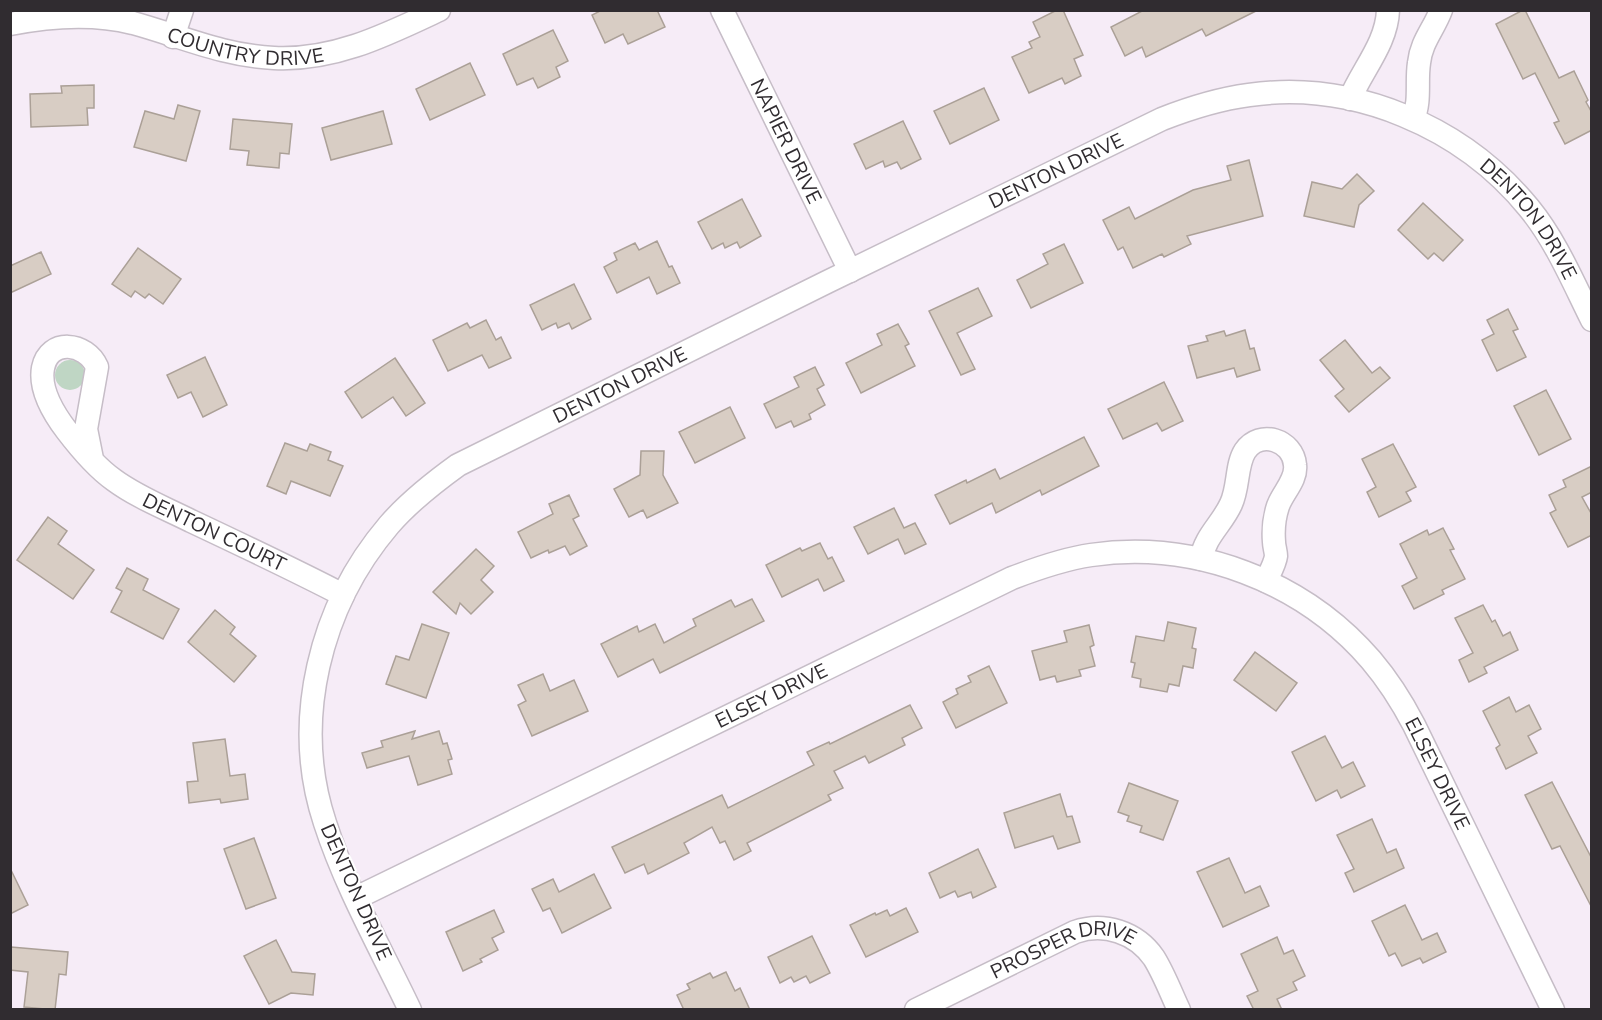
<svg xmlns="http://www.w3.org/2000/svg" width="1602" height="1020" font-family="'Nunito Sans',sans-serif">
  <rect width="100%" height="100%" fill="#f6ecf7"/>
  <circle fill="#bfd6c4" cx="70" cy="375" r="15"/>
  <g fill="#d8cdc4" stroke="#aba097" stroke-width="1.5">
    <polygon points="602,10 657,10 665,27 628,44 623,34 605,43 592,15"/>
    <polygon points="1057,10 1063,10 1083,55 1074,59 1081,76 1065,84 1062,78 1029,93 1012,57 1032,48 1029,42 1040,37 1033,22"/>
    <polygon points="1144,10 1258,10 1206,36 1202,29 1146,57 1142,47 1125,56 1111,27"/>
    <polygon points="1523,10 1525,10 1559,78 1574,71 1588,100 1586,102 1592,113 1592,130 1565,144 1554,123 1559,121 1535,73 1523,79 1496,24"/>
    <polygon points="553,30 568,61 556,67 560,77 538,88 533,78 517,85 503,54"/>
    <polygon points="470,63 485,95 430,120 416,89"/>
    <polygon points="94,85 94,108 87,108 88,125 31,127 30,94 62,93 61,86"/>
    <polygon points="984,88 999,120 950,144 934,111"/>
    <polygon points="178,105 200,111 186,161 134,147 145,111 174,119"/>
    <polygon points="383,111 392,144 331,160 322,128"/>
    <polygon points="233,119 292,124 289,154 280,153 279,168 247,165 249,151 230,149"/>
    <polygon points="903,121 921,159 901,169 897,162 885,167 883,161 866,169 854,144"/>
    <polygon points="1249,160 1263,216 1187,236 1191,244 1164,257 1162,254 1133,268 1123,247 1118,250 1103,220 1129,207 1135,219 1193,190 1231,180 1227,166"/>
    <polygon points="1357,174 1374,191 1359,205 1354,227 1304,216 1312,182 1342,189"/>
    <polygon points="742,199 761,236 740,248 737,242 725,248 723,243 712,249 698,222"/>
    <polygon points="1423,203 1463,240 1443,261 1434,253 1428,259 1398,230"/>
    <polygon points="657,241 669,267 672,266 680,283 657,294 649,277 617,293 604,267 617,260 614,253 635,243 639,250"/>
    <polygon points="1064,244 1083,283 1031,308 1017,280 1048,264 1043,254"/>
    <polygon points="138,248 181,279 163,304 149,294 145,298 135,291 131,297 112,284"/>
    <polygon points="41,252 51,274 10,293 10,266"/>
    <polygon points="574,284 591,319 572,329 569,323 558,328 556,323 542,330 530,305"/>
    <polygon points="978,288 992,316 957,333 975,369 961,375 929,311"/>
    <polygon points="1508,309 1518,329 1513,331 1526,357 1497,371 1482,340 1494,334 1487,320"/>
    <polygon points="486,320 496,340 501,337 511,358 489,368 482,355 448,371 433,340 467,323 470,328"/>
    <polygon points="898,324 909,344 905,346 915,366 861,393 846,363 882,345 877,334"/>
    <polygon points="1245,330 1250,349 1254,348 1260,370 1237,377 1234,368 1197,378 1188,346 1208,341 1206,336 1224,331 1226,336"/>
    <polygon points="1345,340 1372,373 1380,367 1390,378 1349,412 1335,396 1344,389 1320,360"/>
    <polygon points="205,357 227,405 203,417 191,392 178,398 167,375"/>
    <polygon points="395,358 425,403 406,416 393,397 362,418 345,392"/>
    <polygon points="815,367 824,385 817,389 825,405 809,414 811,419 794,427 791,421 776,428 764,404 799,387 794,377"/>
    <polygon points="1164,382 1183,421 1162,431 1157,423 1123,439 1108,409"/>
    <polygon points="1546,390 1571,439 1539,455 1514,406"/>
    <polygon points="730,407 745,438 695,463 679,432"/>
    <polygon points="1084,437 1099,466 1042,495 1040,490 996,513 992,503 950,524 935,495 966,480 967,483 995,469 1000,479"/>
    <polygon points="285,443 307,451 310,444 331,452 328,460 343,466 330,496 291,481 286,494 267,486"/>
    <polygon points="1393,444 1416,487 1406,492 1411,501 1379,517 1367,492 1376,487 1362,459"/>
    <polygon points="641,451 664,451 663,475 678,503 647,518 643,510 629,517 614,489 640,475"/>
    <polygon points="1592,466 1592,492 1582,497 1592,515 1592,535 1568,547 1550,513 1556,510 1549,495 1566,487 1563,480"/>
    <polygon points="569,495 579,516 573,519 587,546 570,555 565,546 549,553 548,550 531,558 518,532 553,514 549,504"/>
    <polygon points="894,508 904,528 915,523 926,544 905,554 898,539 868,554 854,527"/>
    <polygon points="48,517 67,531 58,544 94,570 73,599 17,560"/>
    <polygon points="1443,528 1454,549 1450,550 1465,579 1442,590 1444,594 1414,609 1402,586 1417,578 1400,544 1427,530 1429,535"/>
    <polygon points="820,543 828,559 832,557 844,581 824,591 818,579 782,597 766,565 800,548 802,551"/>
    <polygon points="476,549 494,566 481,580 493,592 471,614 460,603 456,614 433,592"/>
    <polygon points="127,568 148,579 143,590 179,609 163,639 111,612 122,591 116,588"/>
    <polygon points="752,599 764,621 660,673 653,659 618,677 601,644 637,626 639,632 655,624 664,643 696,626 693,619 731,600 735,607"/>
    <polygon points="1483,605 1492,622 1495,620 1503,636 1510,632 1518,650 1484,667 1487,673 1469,682 1459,660 1473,653 1455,618"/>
    <polygon points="215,610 235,627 230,634 256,656 234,682 188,642"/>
    <polygon points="1168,622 1196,628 1192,648 1196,649 1193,668 1183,666 1179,686 1169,684 1167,692 1140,687 1141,679 1132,677 1135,663 1131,662 1136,636 1164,641"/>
    <polygon points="422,624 449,633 426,698 386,684 396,656 409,660"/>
    <polygon points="1089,625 1094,645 1090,647 1095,666 1079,670 1081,676 1057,682 1055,676 1040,680 1032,651 1067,642 1064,631"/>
    <polygon points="1255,652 1297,683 1276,711 1234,680"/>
    <polygon points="989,666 1007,703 956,728 943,702 958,694 956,689 971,682 968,676"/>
    <polygon points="543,674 550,691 574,680 588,711 532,736 518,705 526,701 518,685"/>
    <polygon points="1509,697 1516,712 1529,705 1541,729 1528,736 1537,753 1506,769 1496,748 1500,745 1483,711"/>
    <polygon points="910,705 922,728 902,738 905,745 869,763 865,756 834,771 843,788 828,795 831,800 747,843 751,851 734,860 725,841 720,843 712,827 684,843 689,853 648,874 644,864 625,873 612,847 722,795 728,808 814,765 807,752 829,742 830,744"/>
    <polygon points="415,731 412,739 439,731 443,744 447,743 452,759 448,760 452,774 418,785 409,756 367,768 362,753 383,747 381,741"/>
    <polygon points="1325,736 1342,768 1353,762 1365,786 1341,798 1337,790 1316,801 1292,752"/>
    <polygon points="225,739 230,776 245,774 248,799 221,803 220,799 189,803 187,782 198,781 193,743"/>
    <polygon points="1552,782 1592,859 1592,908 1560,846 1552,849 1525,795"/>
    <polygon points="1129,783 1178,801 1163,840 1140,832 1142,826 1127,821 1129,816 1118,812"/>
    <polygon points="1060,794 1067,817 1072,816 1080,842 1058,849 1053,836 1015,848 1004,813"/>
    <polygon points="1372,819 1387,853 1396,849 1404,868 1354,892 1345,873 1354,869 1337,835"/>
    <polygon points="254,838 276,898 246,909 224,849"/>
    <polygon points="978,849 996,887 973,898 971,892 958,897 955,891 940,898 929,873"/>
    <polygon points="1229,858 1245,893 1260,886 1269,906 1223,927 1197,872"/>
    <polygon points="10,868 28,905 10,914"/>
    <polygon points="594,874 611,908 562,933 550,908 543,911 532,889 553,879 559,892"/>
    <polygon points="1405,905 1422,940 1437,933 1446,952 1423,963 1420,958 1402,966 1395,953 1389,956 1372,921"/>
    <polygon points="906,908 918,932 866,957 850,925 875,913 876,915 887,910 890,916"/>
    <polygon points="494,910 504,932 492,938 498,950 480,959 482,962 463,971 446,932"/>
    <polygon points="812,936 830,973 810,983 806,976 794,982 791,977 780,983 768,957"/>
    <polygon points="1277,937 1284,954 1293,950 1305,976 1293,982 1297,990 1277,999 1282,1010 1254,1010 1247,996 1258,991 1241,954"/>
    <polygon points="276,940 292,972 315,974 313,995 291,993 269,1004 244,956"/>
    <polygon points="11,947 68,952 66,975 59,974 55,1010 24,1007 28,972 10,970"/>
    <polygon points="726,972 735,991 740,988 750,1010 684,1010 677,995 690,989 687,984 710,973 713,978"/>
  </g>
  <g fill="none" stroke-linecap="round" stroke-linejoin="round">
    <g stroke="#c6bdc7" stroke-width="25">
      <g id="street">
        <path id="s1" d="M722 10 850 271"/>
        <path id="s2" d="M10 24C50 16 93 13 133 23 180 36 225 56 274 58 334 61 386 35 439 10"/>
        <polyline points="173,37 182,10"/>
        <path d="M1350 99C1362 70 1387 43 1388 10"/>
        <path d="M1413 119C1421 101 1416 82 1419 63 1421 42 1434 29 1441 10"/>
        <path id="s3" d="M92 459 86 429 97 367C86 342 49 338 43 368 39 390 54 414 67 431 80 448 97 468 114 480 137 497 165 508 191 521 242 545 293 569 343 595"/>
        <path d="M1201 559C1205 536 1222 524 1231 504 1239 487 1236 465 1245 451 1260 429 1293 440 1295 465 1297 480 1283 492 1278 506 1274 518 1273 530 1274 542 1274 546 1276 552 1276 556 1275 564 1269 574 1266 581"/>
        <path id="s4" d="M356 898 1012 578C1038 568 1064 559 1091 555 1195 540 1303 581 1371 660 1388 680 1402 702 1414 725L1553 1010"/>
        <path id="s5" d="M410 1010C381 949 346 888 325 823 291 721 320 606 389 525 409 502 433 483 458 465L827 282 1162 119C1190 108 1219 99 1249 95 1354 80 1463 127 1529 208 1556 241 1573 282 1592 320"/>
        <path id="s6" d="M916 1010 1075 932C1104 922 1136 932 1154 958 1164 974 1171 993 1179 1010"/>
      </g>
    </g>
    <use href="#street" stroke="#fff" stroke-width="22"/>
  </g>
  <g text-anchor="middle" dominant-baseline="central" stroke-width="4.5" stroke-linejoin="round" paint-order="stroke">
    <g font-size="20" fill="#302c30" stroke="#fff">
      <text stroke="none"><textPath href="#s2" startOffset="240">COUNTRY DRIVE</textPath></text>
      <text stroke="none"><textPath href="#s1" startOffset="146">NAPIER DRIVE</textPath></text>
      <text stroke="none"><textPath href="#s5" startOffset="1282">DENTON DRIVE</textPath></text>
      <text stroke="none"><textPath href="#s5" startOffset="1814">DENTON DRIVE</textPath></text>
      <text stroke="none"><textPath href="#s5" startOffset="796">DENTON DRIVE</textPath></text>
      <text stroke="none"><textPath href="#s3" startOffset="417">DENTON COURT</textPath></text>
      <text stroke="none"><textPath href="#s4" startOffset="462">ELSEY DRIVE</textPath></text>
      <text stroke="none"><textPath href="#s4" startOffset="1256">ELSEY DRIVE</textPath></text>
      <text transform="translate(356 892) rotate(66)">DENTON DRIVE</text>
      <text stroke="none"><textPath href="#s6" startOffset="162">PROSPER DRIVE</textPath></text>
    </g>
  </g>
  <rect width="1602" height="1020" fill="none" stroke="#302c30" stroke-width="24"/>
</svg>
